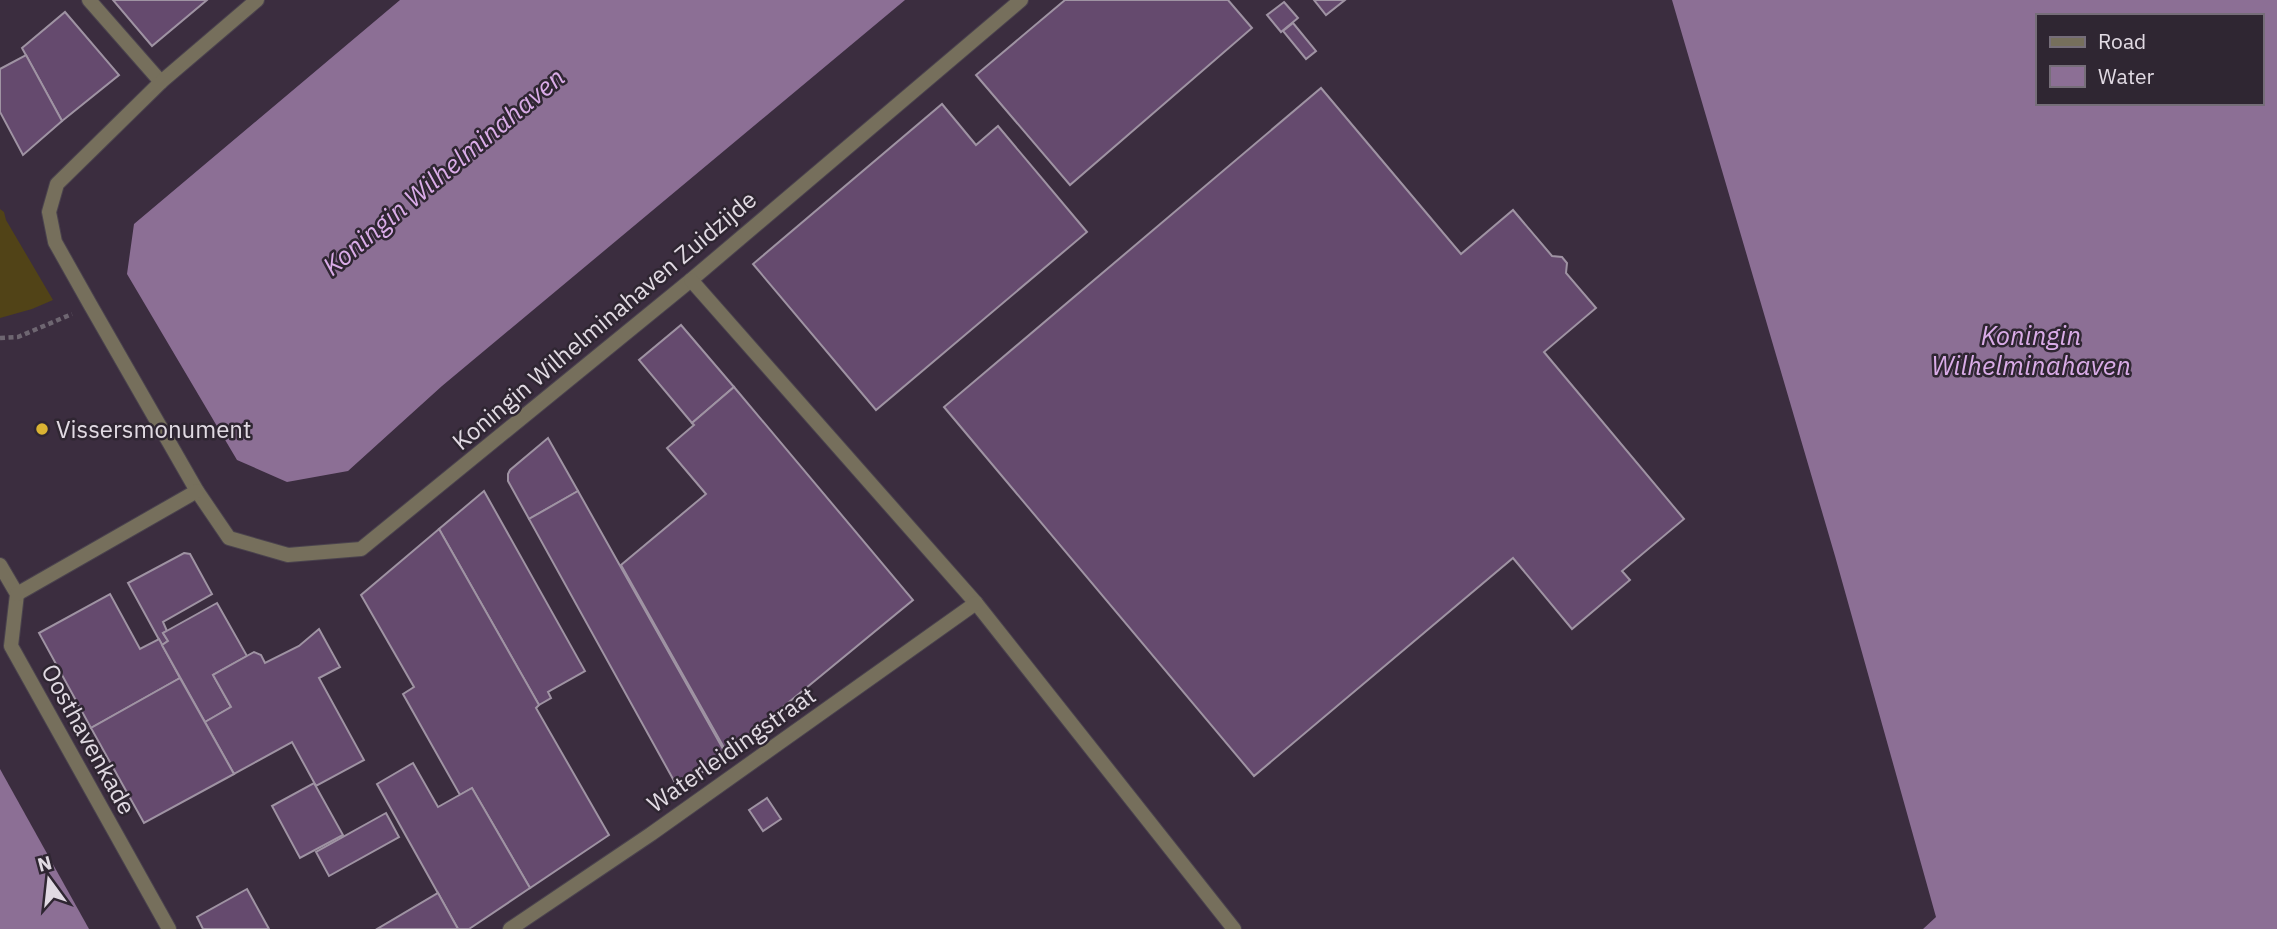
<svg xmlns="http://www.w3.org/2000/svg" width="2277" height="929" font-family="'IBM Plex Sans',sans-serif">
  <rect width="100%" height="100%" fill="#2f2632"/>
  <path fill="#3b2d3f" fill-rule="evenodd" d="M0 0H2277V798L2049 929H11L0 911ZM2037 16H2261V103H2037Z"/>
  <polygon fill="#514317" points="0,209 4,212 6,220 53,300 32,309 0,318"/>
  <g fill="#8c6f95" fill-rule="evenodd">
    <polygon points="400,0 905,0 442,386 348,471 287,482 237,460 127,274 134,224"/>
    <path d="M1672 0H2277V929H1923L1936 917 1835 556ZM2037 16H2261V103H2037Z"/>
    <polygon points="0,769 89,929 0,929"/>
  </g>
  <g fill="#654a6e" stroke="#9f93a3" stroke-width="2">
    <polygon points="113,0 207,0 152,46"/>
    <polygon points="1065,0 1228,0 1252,28 1070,185 976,75"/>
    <polygon points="1314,0 1345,0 1326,15"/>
    <polygon points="1284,2 1298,18 1281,32 1267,15"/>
    <polygon points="65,12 119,75 62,121 22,48"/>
    <polygon points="1293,23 1316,51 1306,59 1283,31"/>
    <polygon points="26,55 62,121 23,155 0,112 0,69"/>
    <polygon points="1321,88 1461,254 1513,210 1552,256 1562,257 1567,263 1566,273 1596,308 1544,352 1684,519 1622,571 1630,580 1572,629 1513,558 1254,776 944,407"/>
    <polygon points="942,104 976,145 998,126 1087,232 876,410 753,264"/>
    <polygon points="681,325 734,387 692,423 639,360"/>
    <polygon points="734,387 913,600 727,753 621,565 706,494 667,448 694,425 692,423"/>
    <polygon points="548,438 578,491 529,519 508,481 508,474 510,470"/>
    <polygon points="484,491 585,671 548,692 551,698 539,705 439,529"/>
    <polygon points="578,491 727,756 678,788 529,519"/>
    <polygon points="439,529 539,705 536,708 609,835 530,888 472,788 460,795 403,694 414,687 361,595"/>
    <polygon points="184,553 190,554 212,594 163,622 167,631 163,633 168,641 162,645 128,583"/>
    <polygon points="110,594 140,649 159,639 180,678 91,728 39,633"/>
    <polygon points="217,603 247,656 213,675 231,707 205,722 162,645 168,641 163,633"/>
    <polygon points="319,629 340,667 319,678 364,760 316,786 292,742 234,774 205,722 231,707 213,675 254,652 261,655 265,663 299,646"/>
    <polygon points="180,678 234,774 144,823 91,728"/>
    <polygon points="413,763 438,807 472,788 530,888 469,929 458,929 377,784"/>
    <polygon points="314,783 343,835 300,858 272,806"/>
    <polygon points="767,798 781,819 763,831 749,810"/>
    <polygon points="386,813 399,837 329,876 316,852"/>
    <polygon points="247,889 269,929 203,929 197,917"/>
    <polygon points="438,893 458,929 377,929"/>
  </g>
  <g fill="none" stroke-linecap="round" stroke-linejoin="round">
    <g stroke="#4b434e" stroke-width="16">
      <g id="minor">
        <polyline points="89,0 161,82"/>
        <polyline points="257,0 161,82 57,184 49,212 55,242 91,306 197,491 229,538 288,555 361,549 691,280 1021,0"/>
        <polyline points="691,280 976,603 1234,929"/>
        <polyline points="0,565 17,594 11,646 169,929"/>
        <polyline points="17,594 197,491"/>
        <polyline points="510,929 651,834 976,603"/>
      </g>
    </g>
    <polyline stroke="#6e6671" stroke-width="4.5" stroke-dasharray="5 3.5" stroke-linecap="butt" points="0,338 18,337 72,314"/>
    <use href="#minor" stroke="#766f5c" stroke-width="14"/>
  </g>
  <circle fill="#dab333" stroke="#2f2632" stroke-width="2.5" cx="42" cy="429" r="7"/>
  <g text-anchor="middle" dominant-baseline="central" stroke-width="5" stroke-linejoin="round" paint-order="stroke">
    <g font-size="24" fill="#e1dae3" stroke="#2f2632">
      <text transform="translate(604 320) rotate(-40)">Koningin Wilhelminahaven Zuidzijde</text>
      <text transform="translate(89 739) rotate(61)">Oosthavenkade</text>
      <text transform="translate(731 749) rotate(-35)">Waterleidingstraat</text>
    </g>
    <g font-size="24" fill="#e1dae3" stroke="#2f2632" text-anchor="start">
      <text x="56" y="429">Vissersmonument</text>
    </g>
    <g font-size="26" font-style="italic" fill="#daace8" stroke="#2f2632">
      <text transform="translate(443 171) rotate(-40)">Koningin Wilhelminahaven</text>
      <text x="2031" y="335">Koningin<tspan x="2031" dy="30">Wilhelminahaven</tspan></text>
    </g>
  </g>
  <rect x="2036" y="14" width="228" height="91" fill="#2f2632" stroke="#766e79" stroke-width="2"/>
  <rect x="2050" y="37" width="35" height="10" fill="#766f5c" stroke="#766e79" stroke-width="2"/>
  <text x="2098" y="49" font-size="21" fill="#e1dae3">Road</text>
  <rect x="2050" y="66" width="35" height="21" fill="#8c6f95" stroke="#766e79" stroke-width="2"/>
  <text x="2098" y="84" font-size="21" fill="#e1dae3">Water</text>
  <g transform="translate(49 880) rotate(345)" stroke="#2f2632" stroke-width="5" paint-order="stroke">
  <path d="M0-5L12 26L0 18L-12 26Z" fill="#e1dae3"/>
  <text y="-10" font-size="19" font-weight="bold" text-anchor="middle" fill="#e1dae3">N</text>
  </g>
</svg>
